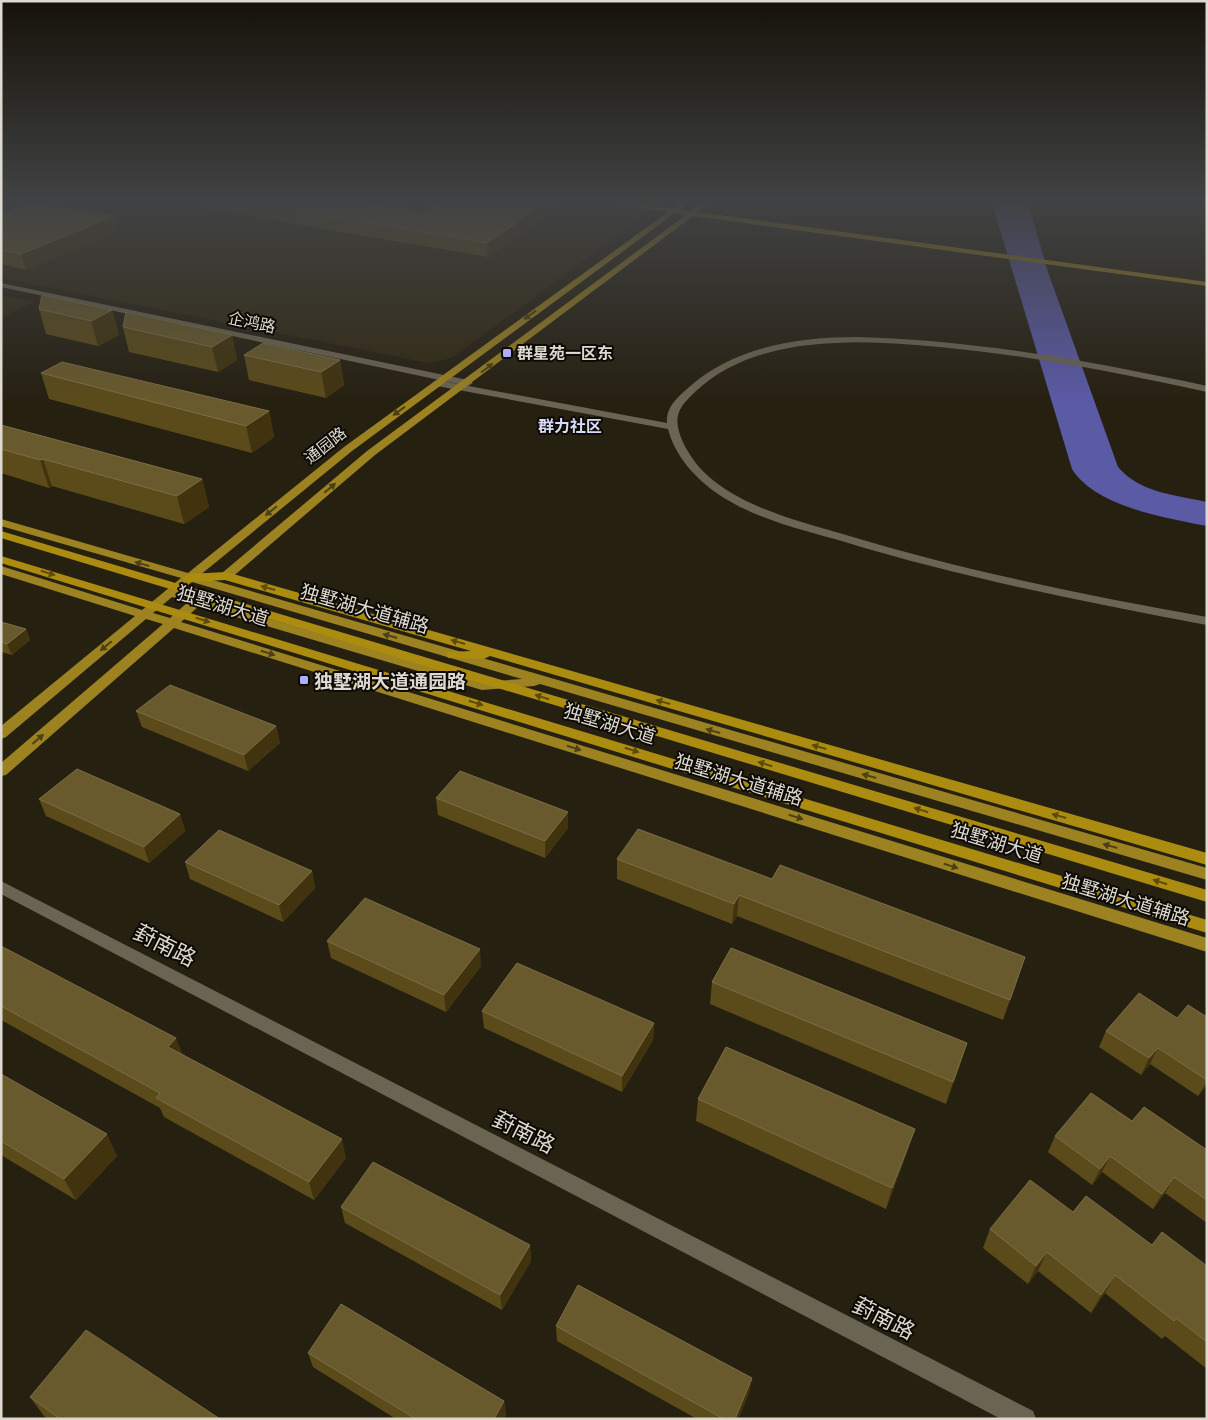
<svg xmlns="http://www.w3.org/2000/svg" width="1208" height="1420" font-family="'Titillium Web','Noto Sans SC',sans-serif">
  <rect width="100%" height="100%" fill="#262011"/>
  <g fill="#312913">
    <polygon points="50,203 564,203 639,213 642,218 452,358 429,363 1,278 1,223"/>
    <polygon points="1,295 34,302 1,318"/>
  </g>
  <path fill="#5b5aa5" d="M992 203H1024L1031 213 1048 272 1118 467C1140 493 1176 495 1207 502V526C1166 518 1096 507 1072 469Z"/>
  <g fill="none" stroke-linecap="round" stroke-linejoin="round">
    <g fill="#6a6452" fill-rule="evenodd">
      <path d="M857 337C975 340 1091 361 1207 386V392C1118 373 1029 355 939 347 905 344 870 341 835 343 786 345 734 356 696 391 679 407 672 416 682 440 689 456 700 470 714 481 751 510 802 522 846 535 965 571 1085 595 1207 617V625C1085 602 963 578 845 542 802 530 755 519 718 494 695 478 675 456 668 429L437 386 432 383 437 380 667 423C666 407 677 398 688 388 733 347 797 337 857 337Z"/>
      <polygon points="1,881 1033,1411 1036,1419 1001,1419 1,894"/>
    </g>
    <g fill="#6a6452" fill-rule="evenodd">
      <polygon points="30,203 39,203 1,219 1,214"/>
      <polygon points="1,283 468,380 473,383 468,386 1,287"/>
    </g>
    <path fill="#9c8221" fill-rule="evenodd" d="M612 203H631L673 209 680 203H688L680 210 690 211 701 203H709L698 212 1207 282V286L693 216 375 455 230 579H222L220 576 222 573 367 451 686 215 675 213 352 451 199 576 1207 868V880L540 684 534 686 482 690 199 606 181 622 1207 938V952L174 628 6 775 1 776V763L163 624 146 619 6 737 1 739V726L135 616 1 574V566L142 610 181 578 1 526V519L188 573 344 447 668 212ZM192 582 522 679 482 682 206 600 209 596 207 593H199L195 597 179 592ZM172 597 188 602 170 618 153 613Z"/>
    <g fill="#ac8c10" fill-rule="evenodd">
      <polygon points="1,531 1207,890 1207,902 1,538"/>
      <polygon points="1,556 1207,920 1207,933 1,563"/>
      <polygon points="226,572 1207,853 1207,865 490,656 484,659 448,658 446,655 448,652 471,651 225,580 188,582 182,578 188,574"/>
    </g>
  </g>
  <g fill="#5b4b1a">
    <polygon points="203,203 369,203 423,212 558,208 488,257 204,208"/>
    <polygon points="75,211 114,216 117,231 26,270 1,264 1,217"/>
    <polygon points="39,309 112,310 119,335 98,346 46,334"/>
    <polygon points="123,327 232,335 237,360 218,372 129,352"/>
    <polygon points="244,355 340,360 344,385 326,398 249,380"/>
    <polygon points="41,373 269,411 274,437 252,453 49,399"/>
    <polygon points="1,425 202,479 209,507 184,524 52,486 49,488 1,473"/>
    <polygon points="1,622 26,629 30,640 12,655 1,652"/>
    <polygon points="136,711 276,726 280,743 248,771 142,727"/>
    <polygon points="436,798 568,828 545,858 438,815"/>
    <polygon points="39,799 180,814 185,831 149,863 46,816"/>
    <polygon points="617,859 772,879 1025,957 1003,1020 737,916 732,924 617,879"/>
    <polygon points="185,862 312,871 315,888 283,922 190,879"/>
    <polygon points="327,941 481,966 446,1012 331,958"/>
    <polygon points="1,946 182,1054 346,1158 314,1200 164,1117 160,1108 1,1020"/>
    <polygon points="712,982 967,1043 946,1104 710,1004"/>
    <polygon points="482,1011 654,1023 653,1040 622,1092 484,1028"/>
    <polygon points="1207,1017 1207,1085 1198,1096 1150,1064 1141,1075 1099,1047 1106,1031 1177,1018"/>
    <polygon points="1,1074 117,1156 76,1200 1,1155"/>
    <polygon points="698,1099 908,1150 886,1209 696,1121"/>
    <polygon points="1132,1121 1207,1150 1207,1223 1165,1193 1153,1209 1102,1172 1092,1185 1048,1152 1055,1136"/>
    <polygon points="341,1207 530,1245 531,1261 502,1310 345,1223"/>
    <polygon points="1073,1212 1152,1245 1207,1266 1207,1369 1165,1336 1162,1339 1105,1293 1091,1313 1038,1271 1028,1284 983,1248 990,1229"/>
    <polygon points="556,1326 752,1378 749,1393 738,1419 697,1419 557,1341"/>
    <polygon points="308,1353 504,1401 506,1415 503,1419 396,1419 313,1367"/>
    <polygon points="30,1397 220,1419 47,1419 44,1416"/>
  </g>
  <g fill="#40330e">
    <polygon points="545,203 558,203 558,208 488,257 487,243"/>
    <polygon points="114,216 117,231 26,270 21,254"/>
    <polygon points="112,310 119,335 98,346 91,321"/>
    <polygon points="232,335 237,360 218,372 212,347"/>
    <polygon points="340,360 344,385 326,398 321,372"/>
    <polygon points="269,411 274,437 252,453 246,426"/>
    <polygon points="43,459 52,486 49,488 40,460"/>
    <polygon points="202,479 209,507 184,524 177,496"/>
    <polygon points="26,629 30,640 12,655 7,644"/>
    <polygon points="276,726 280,743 248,771 244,755"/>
    <polygon points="568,812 568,828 545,858 545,841"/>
    <polygon points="180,814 185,831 149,863 144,847"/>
    <polygon points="312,871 315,888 283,922 279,905"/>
    <polygon points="739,895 737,916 732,924 734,904"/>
    <polygon points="480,949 481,966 446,1012 444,995"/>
    <polygon points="654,1023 653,1040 622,1092 622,1076"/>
    <polygon points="176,1038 184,1058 168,1047"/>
    <polygon points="967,1043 960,1065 946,1104 953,1082"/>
    <polygon points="1158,1048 1150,1064 1141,1075 1149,1058"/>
    <polygon points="1207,1081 1207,1085 1198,1096"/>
    <polygon points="915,1129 908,1150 886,1209 892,1188"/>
    <polygon points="107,1134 117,1156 76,1200 64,1179"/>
    <polygon points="342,1139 346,1158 314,1200 309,1182"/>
    <polygon points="1110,1156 1102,1172 1092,1185 1100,1169"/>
    <polygon points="1174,1177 1165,1193 1153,1209 1162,1194"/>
    <polygon points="530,1245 531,1261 502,1310 500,1295"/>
    <polygon points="1047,1252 1038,1271 1028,1284 1036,1266"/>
    <polygon points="1115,1275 1105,1293 1091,1313 1101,1295"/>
    <polygon points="752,1378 749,1393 738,1419 735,1419"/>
    <polygon points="504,1401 506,1415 503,1419 494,1419"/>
  </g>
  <g fill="#695a2d" stroke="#7b6e47">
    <polygon points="37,203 75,211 80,209 114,216 21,254 1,250 1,240 6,238 1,237 1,217"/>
    <polygon points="251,203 369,203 423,212 437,203 545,203 487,243"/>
    <polygon points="42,295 112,310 91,321 39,309"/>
    <polygon points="126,312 232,335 212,347 123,327"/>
    <polygon points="263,343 340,360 321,372 244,355"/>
    <polygon points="62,362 269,411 246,426 41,373"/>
    <polygon points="1,425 202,479 177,496 43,459 40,460 1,449"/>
    <polygon points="1,622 26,629 7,644 1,642"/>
    <polygon points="170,685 276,726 244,755 136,711"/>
    <polygon points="77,769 180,814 144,847 39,799"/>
    <polygon points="460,771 568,812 545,841 436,798"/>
    <polygon points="638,829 772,879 780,865 1025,957 1010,1000 739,895 734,904 617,859"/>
    <polygon points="219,830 312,871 279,905 185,862"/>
    <polygon points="365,898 480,949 444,995 327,941"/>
    <polygon points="1,946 176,1038 168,1047 342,1139 309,1182 156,1098 160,1093 1,1006"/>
    <polygon points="731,948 967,1043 953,1082 712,982"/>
    <polygon points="517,963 654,1023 622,1076 482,1011"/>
    <polygon points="1139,993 1177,1018 1188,1005 1207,1017 1207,1080 1158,1048 1149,1058 1106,1031"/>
    <polygon points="726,1047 915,1129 892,1188 698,1099"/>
    <polygon points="1,1074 107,1134 64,1179 1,1141"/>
    <polygon points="1091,1093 1132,1121 1144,1107 1207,1150 1207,1200 1174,1177 1162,1194 1110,1156 1100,1169 1055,1136"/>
    <polygon points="373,1162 530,1245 500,1295 341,1207"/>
    <polygon points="1030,1180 1073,1212 1086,1196 1152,1245 1162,1232 1207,1266 1207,1342 1176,1318 1174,1321 1115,1275 1101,1295 1047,1252 1036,1266 990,1229"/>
    <polygon points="578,1285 752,1378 735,1419 724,1419 556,1326"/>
    <polygon points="341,1304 504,1401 494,1419 416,1419 308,1353"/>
    <polygon points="86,1330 220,1419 60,1419 30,1397"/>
  </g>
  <defs><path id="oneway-solid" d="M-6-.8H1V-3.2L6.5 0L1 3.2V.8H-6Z" transform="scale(1.25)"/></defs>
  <g fill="#4d4012">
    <use href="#oneway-solid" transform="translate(530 315) rotate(144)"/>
    <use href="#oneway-solid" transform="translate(487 368) rotate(-37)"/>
    <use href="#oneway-solid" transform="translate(399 411) rotate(144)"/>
    <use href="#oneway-solid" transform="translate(330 488) rotate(-40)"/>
    <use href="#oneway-solid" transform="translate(271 511) rotate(141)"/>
    <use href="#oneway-solid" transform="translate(142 564) rotate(-164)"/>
    <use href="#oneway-solid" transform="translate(390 636) rotate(-164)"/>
    <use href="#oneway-solid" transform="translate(106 646) rotate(140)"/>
    <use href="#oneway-solid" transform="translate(268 653) rotate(17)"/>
    <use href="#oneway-solid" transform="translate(713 731) rotate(-164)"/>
    <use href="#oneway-solid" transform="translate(38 739) rotate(-41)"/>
    <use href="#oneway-solid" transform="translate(574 748) rotate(17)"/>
    <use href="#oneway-solid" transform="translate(869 776) rotate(-164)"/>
    <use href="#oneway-solid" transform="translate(796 817) rotate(17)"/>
    <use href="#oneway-solid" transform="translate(1110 846) rotate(-164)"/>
    <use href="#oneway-solid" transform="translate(951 866) rotate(17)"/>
  </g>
  <g fill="#5c4b0a">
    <use href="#oneway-solid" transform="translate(48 573) rotate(17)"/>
    <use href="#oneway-solid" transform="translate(268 588) rotate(-164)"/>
    <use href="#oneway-solid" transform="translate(203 620) rotate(17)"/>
    <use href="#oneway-solid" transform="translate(458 642) rotate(-164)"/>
    <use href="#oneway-solid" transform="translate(542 697) rotate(-163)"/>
    <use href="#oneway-solid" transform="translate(663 702) rotate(-164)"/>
    <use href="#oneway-solid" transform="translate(476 703) rotate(17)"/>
    <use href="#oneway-solid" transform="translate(819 747) rotate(-164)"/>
    <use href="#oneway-solid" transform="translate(632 750) rotate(17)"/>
    <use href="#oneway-solid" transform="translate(765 764) rotate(-163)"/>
    <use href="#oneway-solid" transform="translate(921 810) rotate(-163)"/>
    <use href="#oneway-solid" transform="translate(1059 816) rotate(-164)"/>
    <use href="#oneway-solid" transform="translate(1160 882) rotate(-163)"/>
  </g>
  <linearGradient id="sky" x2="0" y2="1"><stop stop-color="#151209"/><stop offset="0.5" stop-color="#414243"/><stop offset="1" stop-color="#414243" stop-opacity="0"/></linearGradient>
  <rect width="1208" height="402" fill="url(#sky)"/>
  <g fill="#acaffb" stroke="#0d0a05" stroke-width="2">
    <rect x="502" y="348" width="10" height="10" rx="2.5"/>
    <rect x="299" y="675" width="10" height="10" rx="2.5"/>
  </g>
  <g text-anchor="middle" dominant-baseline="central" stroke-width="4" stroke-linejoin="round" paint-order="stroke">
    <g font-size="16" fill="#dedad1" stroke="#0d0a05">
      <text transform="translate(252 322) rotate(12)">企鸿路</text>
      <text transform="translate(325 445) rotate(-38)">通园路</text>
    </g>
    <g font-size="16" font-weight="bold" fill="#dedad1" stroke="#0d0a05" text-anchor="start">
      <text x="517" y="353">群星苑一区东</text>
    </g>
    <g font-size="16" font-weight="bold" fill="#d8daf7" stroke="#0d0a05">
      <text x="570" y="426">群力社区</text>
    </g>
    <g font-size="19" fill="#dedad1" stroke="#0d0a05">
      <text transform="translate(223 605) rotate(17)">独墅湖大道</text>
      <text transform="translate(365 608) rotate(16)">独墅湖大道辅路</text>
      <text transform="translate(610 723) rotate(17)">独墅湖大道</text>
      <text transform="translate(739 779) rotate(17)">独墅湖大道辅路</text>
      <text transform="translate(997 842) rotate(17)">独墅湖大道</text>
      <text transform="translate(1126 899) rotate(17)">独墅湖大道辅路</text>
    </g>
    <g font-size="19" font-weight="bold" fill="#dedad1" stroke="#0d0a05" text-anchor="start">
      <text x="314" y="680">独墅湖大道通园路</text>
    </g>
    <g font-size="22" fill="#dedad1" stroke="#0d0a05">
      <text transform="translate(165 945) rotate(27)">葑南路</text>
      <text transform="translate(524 1132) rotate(27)">葑南路</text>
      <text transform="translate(884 1318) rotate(27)">葑南路</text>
    </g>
  </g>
  <rect width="1208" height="1420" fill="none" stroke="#dedad1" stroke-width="5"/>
</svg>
